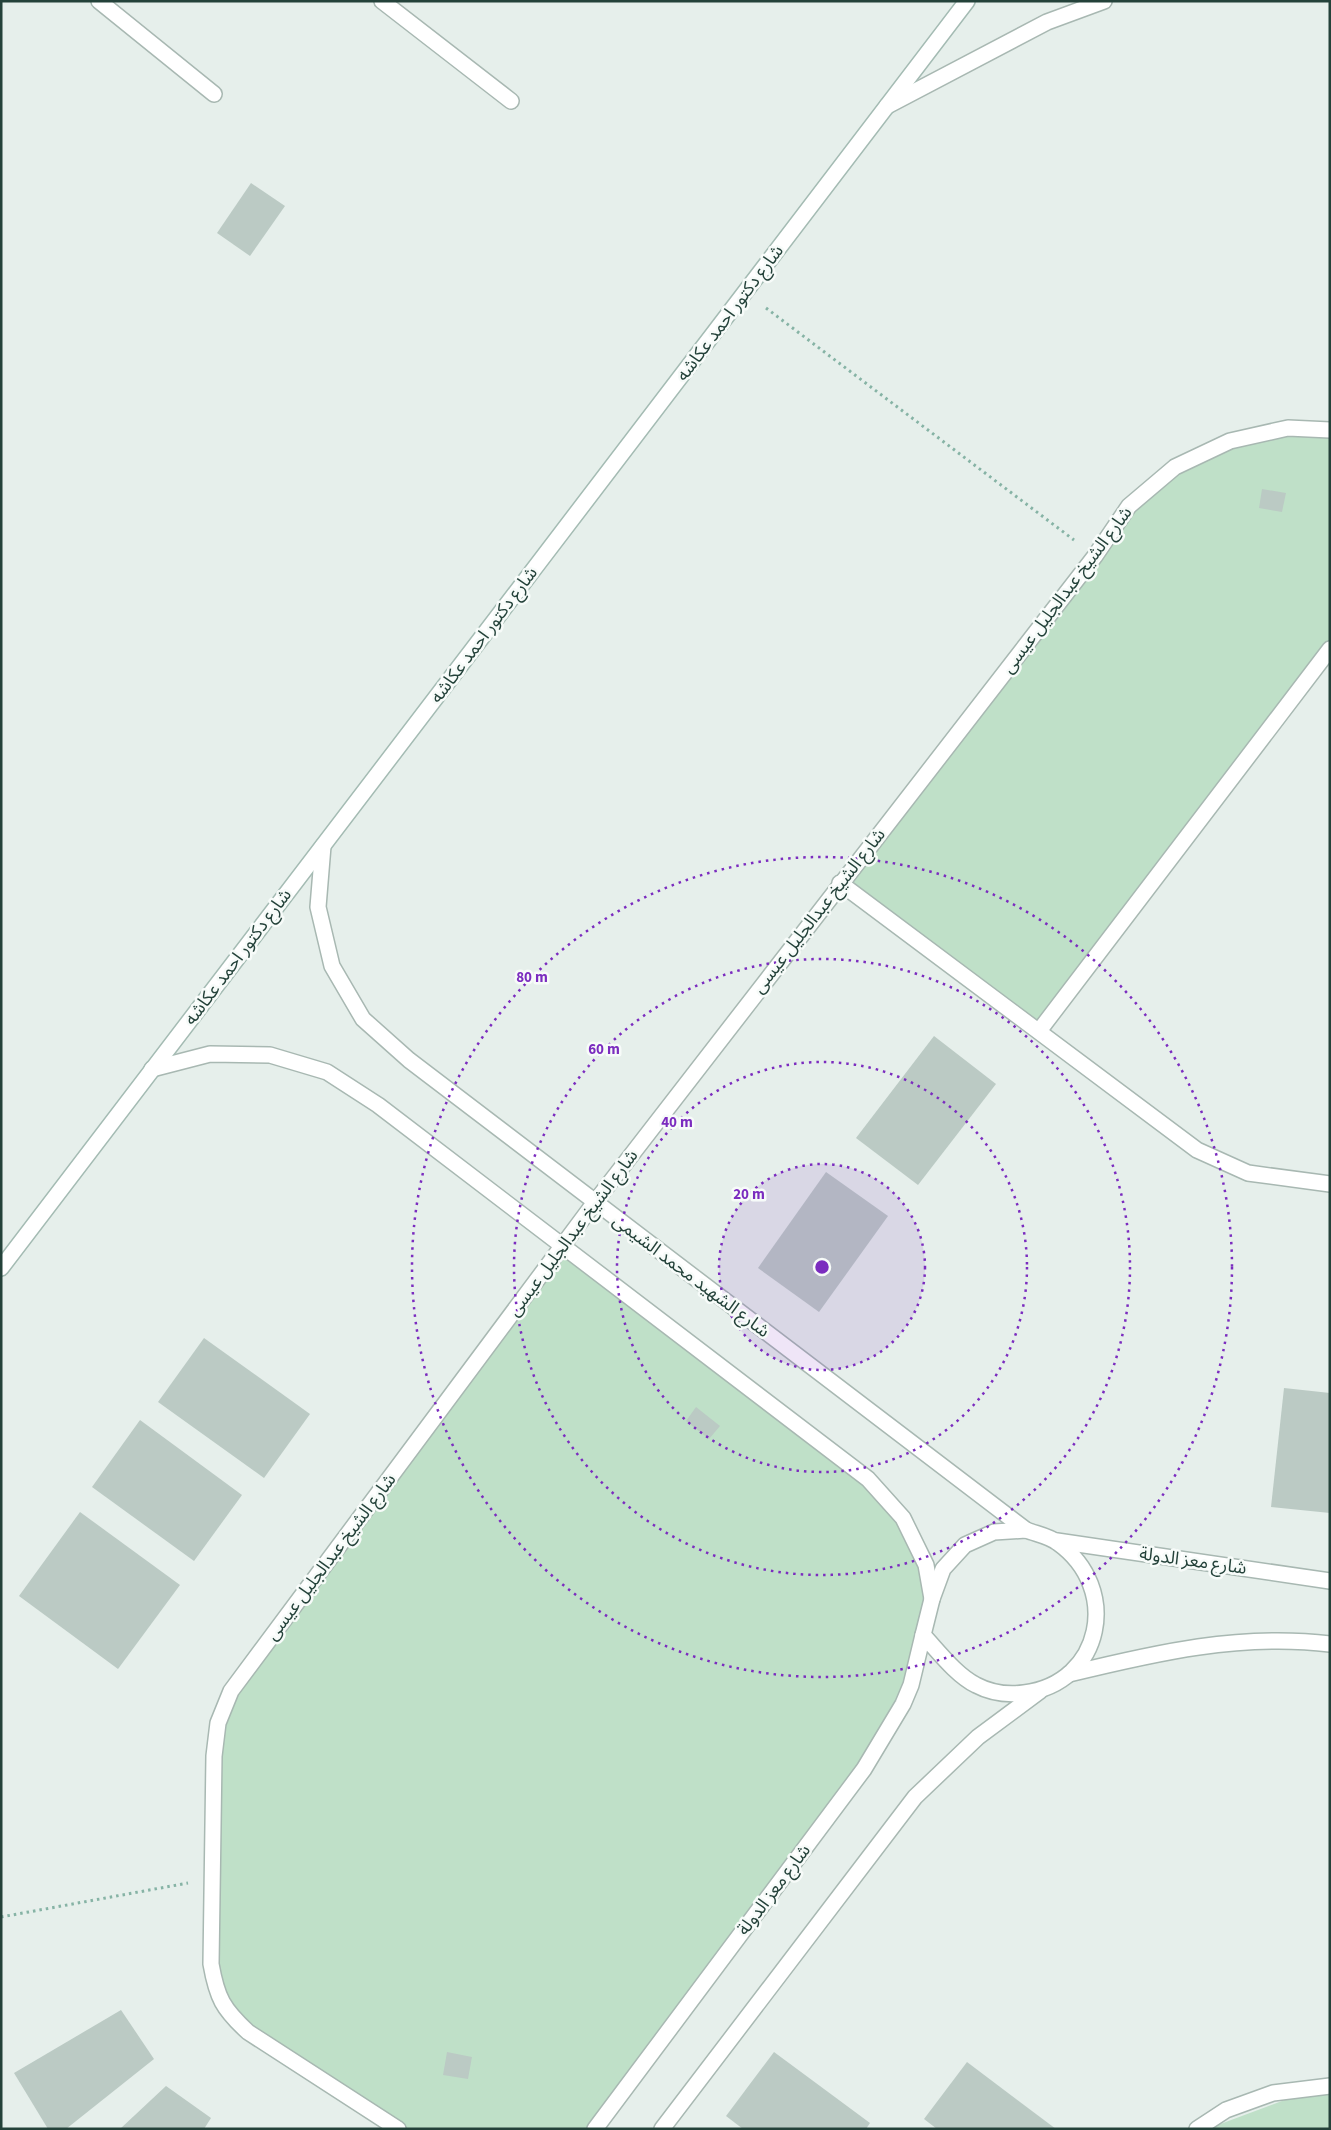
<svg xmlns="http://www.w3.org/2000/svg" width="1331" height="2130" font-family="'Source Sans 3','Noto Sans Arabic',sans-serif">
  <rect width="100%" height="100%" fill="#e6efeb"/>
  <g fill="#bfe0c8">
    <polygon points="1288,428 1330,435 1330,649 1039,1031 840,883 1129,506 1175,467"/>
    <polygon points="563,1246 868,1479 903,1518 932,1599 911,1685 864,1769 595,2129 402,2129 229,2014 211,1964 218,1723 231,1691"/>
    <polygon points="1322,2086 1330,2086 1330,2129 1207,2129"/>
  </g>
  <g fill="#bbcac4">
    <polygon points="251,183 285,206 250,256 217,233"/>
    <polygon points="1262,489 1286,493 1282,512 1259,508"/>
    <polygon points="934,1036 996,1084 918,1185 856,1138"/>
    <polygon points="826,1172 888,1216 819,1312 758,1268"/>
    <polygon points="204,1338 310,1414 264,1478 158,1402"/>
    <polygon points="1284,1388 1330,1393 1330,1513 1271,1507"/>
    <polygon points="696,1407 720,1426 709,1439 686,1421"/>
    <polygon points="140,1420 242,1495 194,1561 92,1487"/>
    <polygon points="80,1512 180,1585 118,1669 19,1596"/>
    <polygon points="121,2010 154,2059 66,2129 48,2129 14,2073"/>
    <polygon points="447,2052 472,2057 468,2079 443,2075"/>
    <polygon points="774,2052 870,2123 866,2129 743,2129 726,2116"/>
    <polygon points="967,2062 1056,2129 937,2129 924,2119"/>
    <polygon points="166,2086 211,2118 204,2129 120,2129"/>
  </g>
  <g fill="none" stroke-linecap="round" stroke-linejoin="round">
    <g stroke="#a8b8b2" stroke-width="18">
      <g id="lane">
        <polyline points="99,1 214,94"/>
        <polyline points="382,1 511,101"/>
      </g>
    </g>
    <g stroke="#a8b8b2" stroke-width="18">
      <g id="street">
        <polyline points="887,106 1047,22 1104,1"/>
        <polyline points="323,846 318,907 332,966 363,1019 409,1060 1026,1530"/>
        <polyline points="840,883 1197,1150 1248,1173 1330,1184"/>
        <polyline points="1039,1031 1330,649"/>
        <polyline points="152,1069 210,1054 270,1055 327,1072 378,1105 868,1479 903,1518 926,1565 932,1599"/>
        <path d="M1026 1530C1036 1534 1049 1536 1058 1543 1121 1588 1103 1683 1024 1693 1008 1695 991 1693 976 1685 956 1675 938 1651 923 1635L932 1599 943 1569 965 1545 994 1532Z"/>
        <polyline points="1057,1541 1330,1581"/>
        <path d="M1069 1674C1155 1653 1241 1633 1330 1644"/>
        <path d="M398 2129 248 2032C223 2009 217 1998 211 1964L214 1756 218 1723 231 1691 595 1202 1095 556 1129 506 1175 467 1230 441 1288 428 1330 430"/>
        <polyline points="595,2129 864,1769 903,1704 911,1685 923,1635"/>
        <polyline points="662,2129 915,1797 978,1737 1040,1691"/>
        <polyline points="1197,2129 1226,2110 1273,2093 1330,2086"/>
      </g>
    </g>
    <g stroke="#a4bbb3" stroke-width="18">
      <polyline id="secondary" points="1,1268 967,1"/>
    </g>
    <g stroke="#86b3a5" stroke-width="3" stroke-dasharray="2.5 4" stroke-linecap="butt">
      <polyline points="766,308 1074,540"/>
      <polyline points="1,1917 188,1883"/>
    </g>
    <use href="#lane" stroke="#fff" stroke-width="15"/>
    <use href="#street" stroke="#fff" stroke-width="15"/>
    <use href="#secondary" stroke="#fff" stroke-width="15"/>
  </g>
  <circle cx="822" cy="1267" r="103" fill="#7b2cbf" fill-opacity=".12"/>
  <g fill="none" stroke="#7b2cbf" stroke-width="2.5" stroke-dasharray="2.5 5">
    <circle cx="822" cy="1267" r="103"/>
    <circle cx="822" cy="1267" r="205"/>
    <circle cx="822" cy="1267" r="308"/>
    <circle cx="822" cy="1267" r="410"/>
  </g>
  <g text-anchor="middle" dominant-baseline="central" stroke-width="5" stroke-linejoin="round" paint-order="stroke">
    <g font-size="18" fill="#24423a" stroke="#f7fbf9">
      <text transform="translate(730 313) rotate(-53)">شارع دكتور احمد عكاشه</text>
      <text transform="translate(1067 590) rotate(-53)">شارع الشيخ عبدالجليل عيسى</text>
      <text transform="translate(484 635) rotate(-53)">شارع دكتور احمد عكاشه</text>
      <text transform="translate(819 911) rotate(-52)">شارع الشيخ عبدالجليل عيسى</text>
      <text transform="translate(238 957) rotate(-53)">شارع دكتور احمد عكاشه</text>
      <text transform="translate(573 1233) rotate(-53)">شارع الشيخ عبدالجليل عيسى</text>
      <text transform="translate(691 1276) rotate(37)">شارع الشهيد محمد الشيمى</text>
      <text transform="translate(331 1557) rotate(-53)">شارع الشيخ عبدالجليل عيسى</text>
      <text transform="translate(1193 1561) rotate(8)">شارع معز الدولة</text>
      <text transform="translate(774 1890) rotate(-53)">شارع معز الدولة</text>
    </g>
  </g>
  <circle cx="822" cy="1267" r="8" fill="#7b2cbf" stroke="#f7fbf9" stroke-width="2.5"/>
  <g font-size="15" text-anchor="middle" font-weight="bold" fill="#7b2cbf" stroke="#f7fbf9" stroke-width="5" stroke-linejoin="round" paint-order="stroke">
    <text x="532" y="982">80 m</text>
    <text x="604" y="1054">60 m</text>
    <text x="677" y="1127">40 m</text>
    <text x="749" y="1199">20 m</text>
  </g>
  <rect width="1331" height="2130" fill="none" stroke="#24423a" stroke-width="5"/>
</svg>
